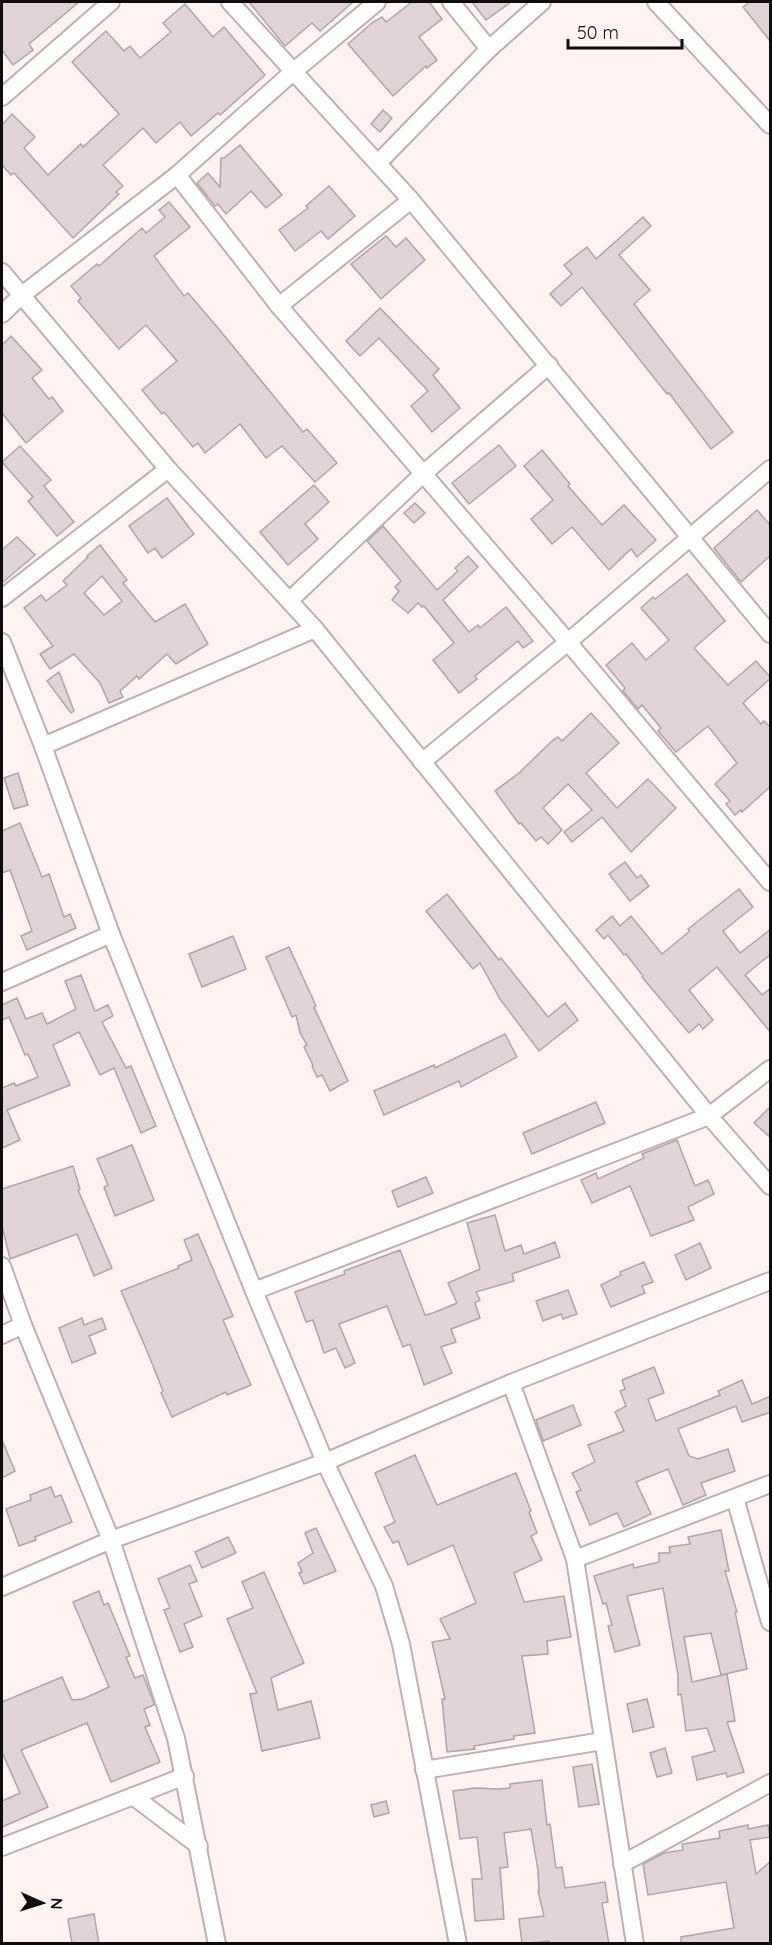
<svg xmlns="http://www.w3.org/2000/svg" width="772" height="1945" font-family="Quicksand,sans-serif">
  <rect width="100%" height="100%" fill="#fff3f2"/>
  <g fill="#e1d3d6" stroke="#b0a3a6" stroke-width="1.5" fill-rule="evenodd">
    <polygon points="2,2 79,2 29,44 33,50 13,65 2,50"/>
    <polygon points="249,2 353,2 320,31 312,23 285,46"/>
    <polygon points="412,2 429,2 442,19 419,37 437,60 427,68 426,66 393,96 348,44 373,22 382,17 386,22"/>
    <polygon points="472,2 511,2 486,20"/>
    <polygon points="750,2 771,2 771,42 743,7"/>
    <polygon points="185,4 213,37 224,27 265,75 220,115 218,113 191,136 180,122 156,143 143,128 103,165 123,186 116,192 119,194 73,238 14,173 11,175 2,165 2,125 12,114 35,137 24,148 48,175 81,144 83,147 119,114 72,62 106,31 124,51 130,46 140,58 171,32 163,23"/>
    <polygon points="383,110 392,118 380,132 371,124"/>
    <polygon points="240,145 282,195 266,208 251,191 226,214 218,204 215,206 197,183 208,173 220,187 221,158 224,158"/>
    <polygon points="329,186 355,216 328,239 321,231 295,251 279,230 308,208 306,206"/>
    <polygon points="169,202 190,227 154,256 184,296 188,293 218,328 303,432 307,429 337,463 315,482 282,446 266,458 240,424 205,453 198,443 193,447 164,412 162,414 142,390 177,361 146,325 119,349 78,301 81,298 71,286 97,264 99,266 142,228 146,233 165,217 159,210"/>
    <polygon points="643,217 651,226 619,255 650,290 634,304 733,432 711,449 669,393 667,394 582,287 561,306 550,294 572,274 564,265 587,247 596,259"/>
    <polygon points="386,236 396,247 406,238 425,260 381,299 351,264"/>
    <polygon points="380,308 439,369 433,375 460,408 432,432 411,406 428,391 379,338 360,356 346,341"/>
    <polygon points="11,336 42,370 32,378 49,399 52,397 63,411 26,443 2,413 2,345"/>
    <polygon points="499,445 516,466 469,504 452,483"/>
    <polygon points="20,446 51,480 44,486 74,522 57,536 28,501 33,497 2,462"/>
    <polygon points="542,450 570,484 568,486 602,525 624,505 656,540 637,557 631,549 609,570 572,527 552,544 531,519 553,500 524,466"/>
    <polygon points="314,485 329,502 305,524 318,539 288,565 260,532"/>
    <polygon points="167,498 194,534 162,558 155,548 148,553 129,526"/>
    <polygon points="415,503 425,513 414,523 404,513"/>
    <polygon points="757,510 771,526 771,555 741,582 714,548"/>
    <polygon points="383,526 437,590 458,571 455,568 468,556 478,567 443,600 469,632 478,625 480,628 506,607 533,641 523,648 518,641 475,676 477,679 459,693 433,660 454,643 424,606 422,607 418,603 408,613 392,600 399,591 395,587 401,581 367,541"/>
    <polygon points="17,537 35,555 2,583 2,550"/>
    <path d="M100 545 127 580 123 583 155 622 185 604 208 644 176 664 167 654 139 679 137 676 120 691 123 697 109 703 100 683 74 654 50 669 40 654 53 646 24 608 41 595 46 601 67 585 63 581 88 557 87 556ZM102 576 122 601 104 615 84 593Z"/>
    <polygon points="687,574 725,621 694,648 728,685 756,661 771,678 743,703 761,724 764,721 771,728 771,786 742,812 741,810 735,815 726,804 730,801 715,784 737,763 708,726 676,752 658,731 661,728 642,705 638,709 623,691 625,688 606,665 632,643 646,660 669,640 641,608 653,597 655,599 659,596"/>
    <polygon points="59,672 74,711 71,713 47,681"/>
    <polygon points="591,713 619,743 586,773 617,808 648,779 676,808 631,852 602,817 572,842 564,832 592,810 568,784 543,808 562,830 548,844 541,837 536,841 521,823 519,824 495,791 519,773 553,740 558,737 562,741"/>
    <polygon points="18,773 28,805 14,809 4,778"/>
    <polygon points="20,823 42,877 49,874 64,917 70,914 76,928 27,950 21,936 32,931 10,870 2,873 2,831"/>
    <polygon points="625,862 637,878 641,875 649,886 630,901 609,874"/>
    <polygon points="739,889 753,907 723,931 740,953 771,929 771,954 745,975 762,995 771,988 771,1033 717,967 689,990 713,1020 703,1029 699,1024 689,1033 642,977 643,976 626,954 624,955 608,935 604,939 596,930 612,916 620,926 631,916 662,954 690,931 688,929"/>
    <polygon points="447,894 499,960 501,958 548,1017 565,1003 578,1020 539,1051 500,999 480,963 473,969 426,911"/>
    <polygon points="233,936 246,969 202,987 189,954"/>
    <polygon points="289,947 316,1006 314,1007 348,1081 330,1091 322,1075 317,1077 312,1066 313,1065 304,1047 307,1045 300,1033 296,1015 292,1017 266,957"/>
    <polygon points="81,975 95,1011 108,1005 113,1016 102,1022 126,1068 131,1066 156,1126 141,1133 114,1068 100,1075 79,1032 53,1045 70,1085 7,1110 20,1140 2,1148 2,1088 14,1083 16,1086 38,1077 28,1054 25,1055 9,1017 2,1020 2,1005 17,998 26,1019 42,1013 47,1024 76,1009 65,981"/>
    <polygon points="505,1034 517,1057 461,1087 459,1081 384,1115 374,1091 434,1065 435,1068"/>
    <polygon points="596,1102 605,1123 532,1154 523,1133"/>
    <polygon points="771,1106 771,1138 754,1123"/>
    <polygon points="677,1140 695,1186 708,1180 714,1194 688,1207 694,1220 651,1236 630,1186 592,1203 581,1180 596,1173 598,1179 644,1158 642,1154"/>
    <polygon points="132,1145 154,1200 115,1216 104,1187 108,1185 97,1159"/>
    <polygon points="73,1166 80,1189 78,1190 112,1268 94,1276 77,1234 10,1259 2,1226 2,1189"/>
    <polygon points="426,1177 433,1193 398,1207 392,1191"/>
    <polygon points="495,1215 505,1251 521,1245 524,1254 555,1242 560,1257 512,1274 514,1281 476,1292 480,1300 475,1303 480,1318 451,1329 456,1342 441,1347 452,1373 424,1385 410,1344 403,1347 387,1306 339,1324 355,1363 345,1368 336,1348 324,1353 313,1320 306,1322 295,1292 345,1274 344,1271 400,1250 425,1315 433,1313 457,1303 448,1283 480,1269 467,1223"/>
    <polygon points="198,1234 233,1316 223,1320 251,1385 227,1395 226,1392 172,1417 161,1393 163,1391 147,1351 121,1291 179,1268 178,1266 192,1260 184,1240"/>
    <polygon points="700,1243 711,1268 686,1280 675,1255"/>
    <polygon points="644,1262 653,1282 642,1286 645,1293 611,1307 601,1285 621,1275 620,1272"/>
    <polygon points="568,1290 577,1314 563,1319 561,1314 543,1321 536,1301"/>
    <polygon points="82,1318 84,1325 102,1318 106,1329 89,1336 96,1353 72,1363 59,1328"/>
    <polygon points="654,1367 664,1393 648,1399 656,1421 720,1395 718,1391 742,1380 752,1404 771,1396 771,1412 742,1422 736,1406 678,1429 689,1456 698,1459 728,1449 735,1471 701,1483 706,1495 683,1505 668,1469 636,1482 651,1514 624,1527 617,1513 590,1525 576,1492 581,1490 572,1473 595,1462 588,1445 624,1431 615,1412 626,1406 620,1391 625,1389 622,1380"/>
    <polygon points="573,1405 581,1425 543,1441 536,1420"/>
    <polygon points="2,1440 15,1471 2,1478"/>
    <polygon points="415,1455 437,1505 516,1473 531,1511 529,1512 537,1533 531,1536 542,1560 514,1573 524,1602 564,1596 571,1637 547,1641 548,1654 522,1656 535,1733 514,1736 514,1739 474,1746 475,1749 447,1752 442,1699 445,1699 432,1642 450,1639 440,1619 476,1603 453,1545 408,1565 398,1541 393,1543 384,1527 395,1522 375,1473"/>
    <polygon points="51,1487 55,1497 61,1495 72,1522 35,1537 36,1540 19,1546 6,1509 31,1500 30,1495"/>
    <polygon points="316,1528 336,1571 304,1584 299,1573 302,1572 298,1563 313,1553 305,1533"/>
    <polygon points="721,1530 729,1571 725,1571 737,1612 735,1612 747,1669 721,1675 711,1633 684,1637 692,1682 727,1674 735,1721 727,1722 744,1772 727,1777 726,1773 697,1780 692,1757 715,1751 707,1728 686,1731 681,1694 678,1695 678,1675 663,1588 627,1596 640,1645 615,1652 608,1626 612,1625 606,1603 603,1604 594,1576 633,1564 634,1568 659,1562 659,1553 670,1553 669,1547 690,1544 688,1537"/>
    <polygon points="228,1537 236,1553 202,1568 195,1552"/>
    <polygon points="190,1565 197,1581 189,1584 202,1616 184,1624 193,1647 180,1652 164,1610 170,1608 158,1579"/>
    <polygon points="264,1572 304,1663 271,1678 278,1710 311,1701 320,1738 262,1751 250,1694 257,1693 227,1619 253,1608 242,1582"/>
    <polygon points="99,1591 104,1605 108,1603 130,1656 126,1657 135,1678 143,1675 154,1703 154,1705 144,1709 150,1725 145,1727 160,1762 111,1782 87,1723 21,1750 48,1807 2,1827 2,1801 20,1793 2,1752 2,1702 62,1677 72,1700 83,1699 109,1687 73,1602"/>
    <polygon points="647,1699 654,1727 633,1732 627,1704"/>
    <polygon points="665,1748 672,1773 657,1777 650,1753"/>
    <polygon points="592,1764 599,1804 579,1807 573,1767"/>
    <polygon points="542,1780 547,1825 550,1824 556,1868 562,1867 565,1888 605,1882 608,1902 602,1903 609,1944 550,1944 549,1941 522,1944 519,1919 544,1916 538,1891 539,1891 538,1870 531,1829 504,1833 508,1867 500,1868 504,1919 475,1921 472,1879 482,1879 477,1837 460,1839 453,1791 475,1788 499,1789 510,1788 510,1784"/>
    <polygon points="386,1801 389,1813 374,1817 371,1805"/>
    <polygon points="748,1825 748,1829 768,1825 770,1837 750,1840 756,1874 771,1861 771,1944 681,1944 681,1937 734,1928 726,1882 648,1895 643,1864 664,1853 683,1850 682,1844 720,1838 719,1831"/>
    <polygon points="94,1914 99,1944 72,1944 68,1919"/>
  </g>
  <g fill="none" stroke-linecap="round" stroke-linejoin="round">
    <g stroke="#bdb0af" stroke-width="20">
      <g id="minor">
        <polyline points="230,2 411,200 770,634"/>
        <polyline points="451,2 489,49"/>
        <polyline points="656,2 770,125"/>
        <polyline points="2,97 111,2"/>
        <polyline points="378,163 489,49 542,2"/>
        <polyline points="177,175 279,306 568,642 770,882"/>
        <polyline points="2,272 168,469 315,629 709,1116 770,1186"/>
        <polyline points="279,306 411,200"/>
        <polyline points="2,314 22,295 177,175 294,71 377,2"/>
        <polyline points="2,598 168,469"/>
        <polyline points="290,600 423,474 549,365"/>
        <polyline points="2,642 43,746 111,934 254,1291 325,1462 384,1586 401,1644 458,1944"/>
        <polyline points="43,746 315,629"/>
        <polyline points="422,762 568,642 770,469"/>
        <polyline points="2,982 111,934"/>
        <polyline points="2,1266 23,1325 111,1540 176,1738 217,1944"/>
        <polyline points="254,1291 709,1116 770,1069"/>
        <polyline points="2,1335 23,1325"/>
        <polyline points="511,1383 575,1559 635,1944"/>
        <polyline points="735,1498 770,1622"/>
        <polyline points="575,1559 770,1484"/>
        <polyline points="2,1587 111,1540 325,1462 511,1383 770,1281"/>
        <polyline points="424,1770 603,1741"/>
        <polyline points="133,1796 199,1846"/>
        <polyline points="2,1847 185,1776"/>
        <polyline points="622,1864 770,1783"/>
      </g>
    </g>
    <use href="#minor" stroke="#fff" stroke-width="16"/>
  </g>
  <rect width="772" height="1945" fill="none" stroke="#100c0c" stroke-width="6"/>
  <g transform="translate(42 1903) rotate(93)" stroke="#fff3f2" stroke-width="4.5" paint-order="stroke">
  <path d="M0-4.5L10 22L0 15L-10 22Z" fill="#100c0c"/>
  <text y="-9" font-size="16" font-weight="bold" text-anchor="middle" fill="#100c0c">N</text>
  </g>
  <path d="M568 39v9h114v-9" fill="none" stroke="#100c0c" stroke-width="3"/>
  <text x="577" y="39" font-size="18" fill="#100c0c" stroke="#fff3f2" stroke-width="4.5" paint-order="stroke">50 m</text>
</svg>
